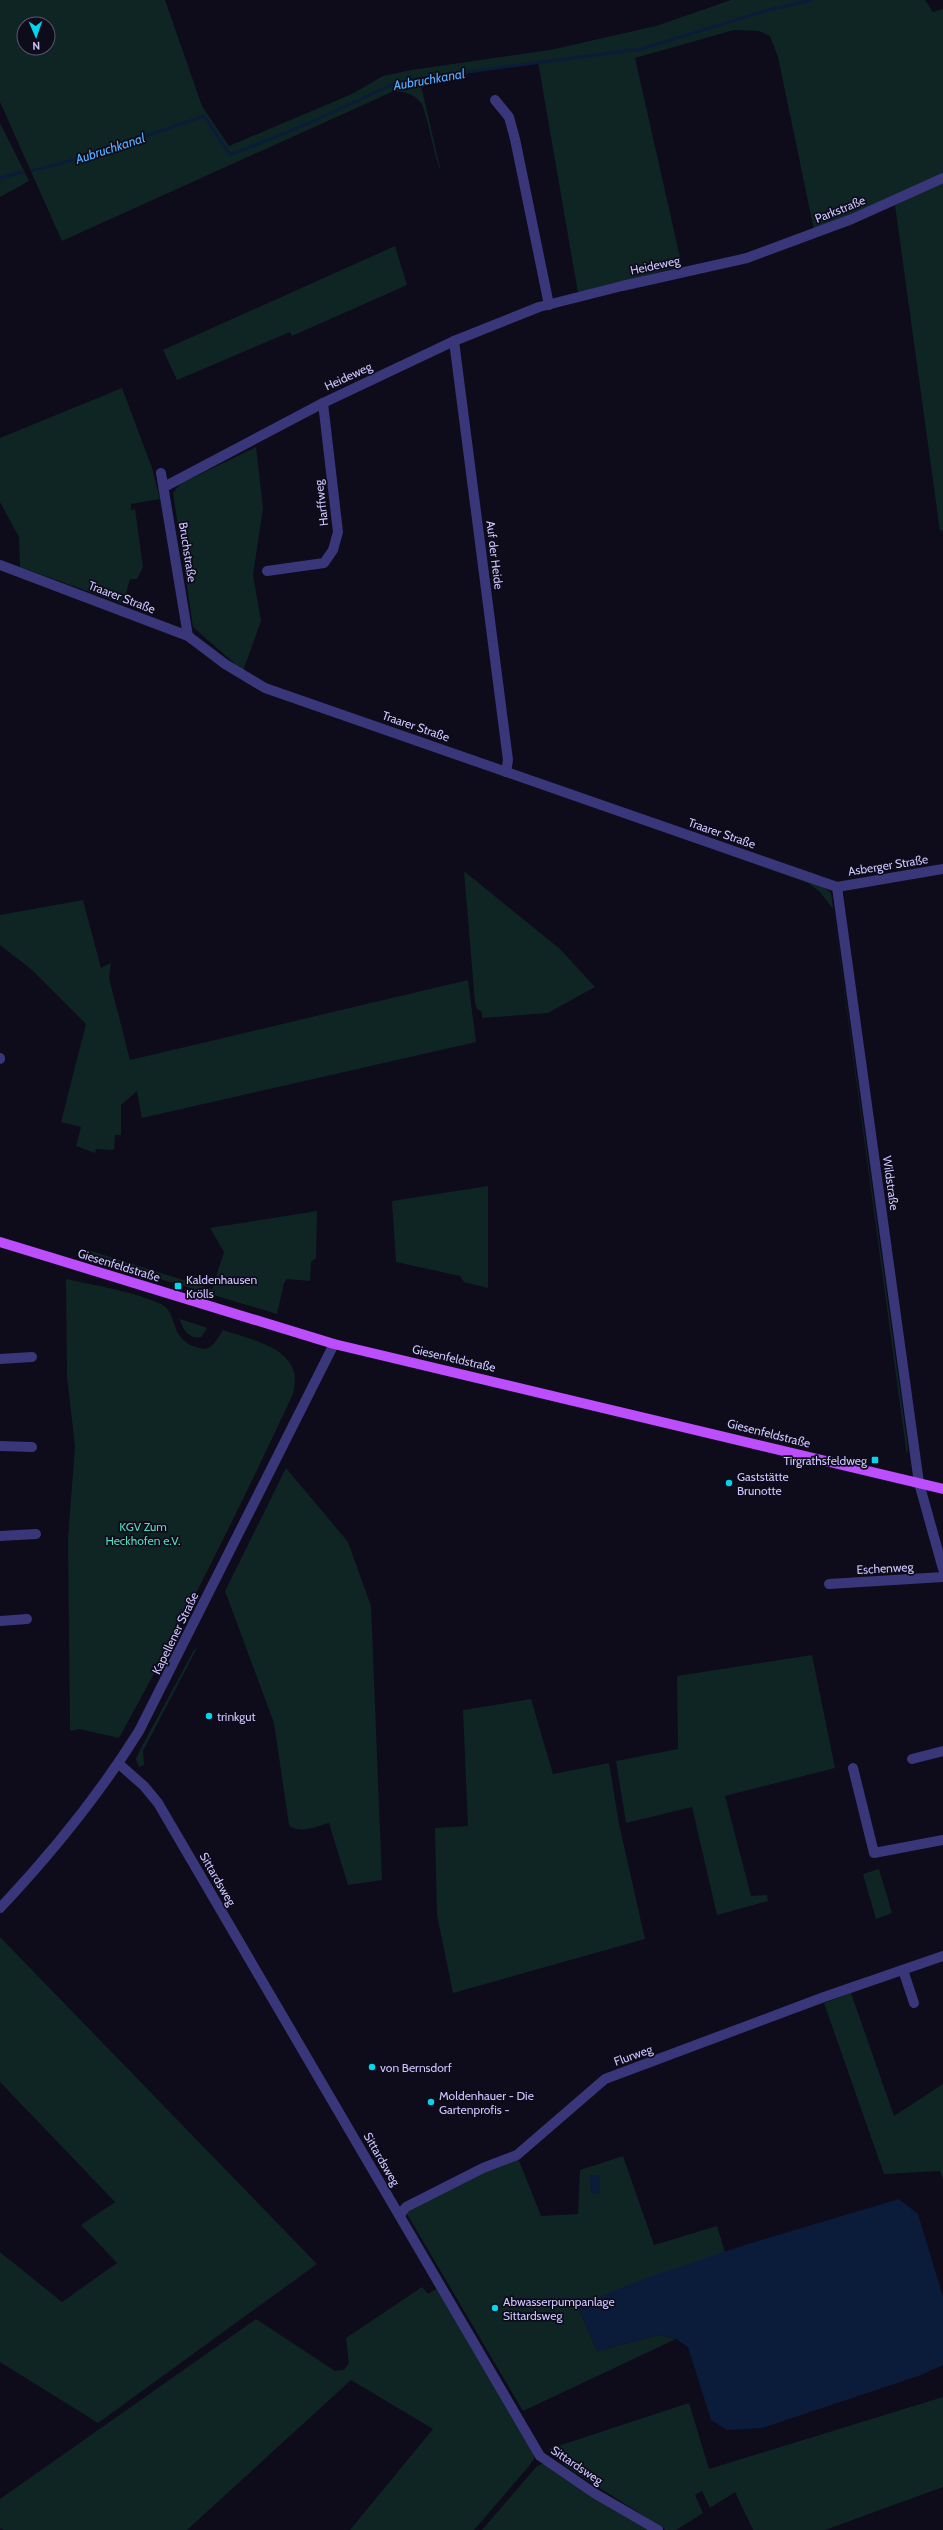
<svg xmlns="http://www.w3.org/2000/svg" width="943" height="2530" font-family="Cabin,sans-serif">
  <rect width="100%" height="100%" fill="#0e0b1b"/>
  <g fill="#0e2524" fill-rule="evenodd">
    <path d="M0 0H165L202 106 229 146 352 94 383 76 411 70 550 50 656 26 731 0H925L933 12 943 9V173L854 214 814 230 778 57 770 36 759 31 734 30 635 58 682 266 578 293 538 62 420 81 441 172C434 156 427 112 421 103 414 94 405 92 394 91L62 241 0 102ZM24 24H48V48H24Z"/>
    <polygon points="0,123 29,181 0,197"/>
    <polygon points="943,182 943,530 940,531 895,205"/>
    <polygon points="395,246 407,285 292,336 290,332 177,380 163,350"/>
    <polygon points="122,388 152,468 160,499 131,504 131,510 135,509 143,567 137,579 130,579 123,604 20,567 19,537 0,502 0,438"/>
    <polygon points="256,447 263,508 253,575 261,621 243,671 193,627 173,493 180,484"/>
    <polygon points="552,792 821,884 831,893 908,1448 907,1456 833,909 820,892 808,883"/>
    <polygon points="464,871 560,949 595,987 548,1013 482,1018 482,1012 477,1009 475,1003"/>
    <polygon points="83,900 101,968 111,963 109,978 130,1060 468,980 476,1042 142,1118 137,1091 121,1105 121,1135 115,1135 114,1150 96,1149 95,1153 76,1146 81,1127 61,1122 86,1024 32,970 0,945 0,915"/>
    <polygon points="488,1186 488,1288 464,1282 460,1276 396,1262 392,1201"/>
    <polygon points="317,1211 316,1258 311,1262 310,1281 287,1279 284,1283 277,1314 90,1258 91,1251 212,1289 224,1252 210,1228"/>
    <path d="M66 1279C97 1286 132 1291 161 1304 179 1313 168 1338 196 1347 211 1353 215 1342 223 1330 255 1341 308 1350 292 1396 238 1512 181 1626 119 1738L79 1729 70 1731 68 1538 75 1447 67 1376Z"/>
    <path d="M180 1319 205 1327 207 1329 201 1337C189 1340 182 1329 180 1319Z"/>
    <path d="M286 1468 348 1542 371 1606 382 1880 348 1885 329 1823C317 1826 299 1835 289 1825L274 1723 225 1591Z"/>
    <polygon points="197,1648 143,1751 144,1765 139,1767 136,1759 140,1750 194,1650"/>
    <polygon points="812,1655 835,1768 725,1796 751,1896 767,1895 768,1901 717,1915 692,1807 626,1823 616,1761 678,1749 677,1676"/>
    <polygon points="531,1699 553,1774 609,1763 619,1824 645,1939 453,1993 437,1915 435,1828 468,1826 463,1710"/>
    <polygon points="879,1869 892,1913 876,1919 863,1874"/>
    <polygon points="0,1937 317,2264 98,2423 0,2362 0,2252 62,2302 117,2263 81,2225 115,2202 0,2082"/>
    <polygon points="851,1993 894,2116 943,2084 943,2180 940,2171 884,2174 824,2003"/>
    <polygon points="623,2156 654,2245 717,2226 725,2252 578,2306 597,2351 659,2335 676,2339 523,2411 407,2214 411,2209 487,2171 518,2158 541,2216 578,2214 580,2170"/>
    <polygon points="422,2287 428,2294 438,2288 534,2453 534,2459 529,2466 474,2530 350,2530 433,2429 351,2380 187,2530 4,2530 0,2528 0,2499 256,2319 335,2371 344,2370 349,2363 346,2338"/>
    <polygon points="943,2397 943,2487 825,2530 753,2530 735,2492 710,2508 702,2491 695,2495 703,2513 676,2530 666,2530 565,2466 549,2449 689,2403 709,2469"/>
    <polygon points="542,2464 546,2464 651,2530 482,2530 537,2466"/>
  </g>
  <g fill="#0b1c3a">
    <polygon points="590,2175 600,2175 600,2194 591,2194"/>
    <polygon points="899,2199 918,2214 943,2297 943,2365 921,2375 762,2428 727,2430 711,2420 688,2347 676,2339 659,2335 597,2351 578,2306 643,2279 748,2244"/>
  </g>
  <g fill="none" stroke-linecap="round" stroke-linejoin="round">
    <g stroke="#0b1c3a" stroke-width="3">
      <polyline points="32,171 85,157 204,116 230,155 307,124 391,85 421,78 641,49 768,10 812,0"/>
      <polyline points="0,178 22,172"/>
    </g>
    <g stroke="#39367a" stroke-width="10">
      <polyline points="495,100 509,117 515,139 549,305"/>
      <polyline points="454,341 508,760 506,772"/>
      <polyline points="161,473 188,636"/>
      <polyline points="164,487 323,403 454,341 539,307 622,286 747,258 852,219 943,178"/>
      <polyline points="0,565 188,636 225,664 265,688 837,887 943,869"/>
      <polyline points="267,571 324,563 333,550 338,532 323,403"/>
      <polyline points="837,887 919,1483 943,1569"/>
      <polyline points="0,1058 0,1059"/>
      <polyline points="0,1359 32,1357"/>
      <polyline points="0,1446 32,1447"/>
      <polyline points="0,1536 36,1534"/>
      <polyline points="829,1584 943,1577"/>
      <polyline points="0,1621 27,1619"/>
      <polyline points="912,1759 943,1751"/>
      <polyline points="119,1764 144,1786 158,1803 540,2456 594,2493 658,2530"/>
      <polyline points="853,1768 874,1853 943,1840"/>
      <path d="M0 1908C52 1853 99 1795 139 1731L334 1344"/>
      <polyline points="903,1970 914,2003"/>
      <polyline points="400,2215 406,2207 483,2168 517,2155 605,2079 824,1997 943,1956"/>
    </g>
    <polyline stroke="#bc4efd" stroke-width="10" points="0,1242 334,1344 943,1489"/>
  </g>
  <g fill="#03d5ed" stroke="#0e0b1b" stroke-width="1.5">
    <rect x="174" y="1282" width="8" height="8" rx="2"/>
    <rect x="871" y="1456" width="8" height="8" rx="2"/>
    <circle cx="729" cy="1483" r="4"/>
    <circle cx="209" cy="1716" r="4"/>
    <circle cx="372" cy="2067" r="4"/>
    <circle cx="431" cy="2102" r="4"/>
    <circle cx="495" cy="2308" r="4"/>
  </g>
  <g text-anchor="middle" dominant-baseline="central" stroke-width="3.5" stroke-linejoin="round" paint-order="stroke">
    <g font-size="12" fill="#ccc6fe" stroke="#0e0b1b">
      <text transform="translate(840 209) rotate(-22)">Parkstraße</text>
      <text transform="translate(655 265) rotate(-12)">Heideweg</text>
      <text transform="translate(348 376) rotate(-25)">Heideweg</text>
      <text transform="translate(321 503) rotate(-97)">Harffweg</text>
      <text transform="translate(188 552) rotate(81)">Bruchstraße</text>
      <text transform="translate(495 555) rotate(83)">Auf der Heide</text>
      <text transform="translate(122 597) rotate(21)">Traarer Straße</text>
      <text transform="translate(416 726) rotate(19)">Traarer Straße</text>
      <text transform="translate(722 833) rotate(19)">Traarer Straße</text>
      <text transform="translate(888 865) rotate(-9)">Asberger Straße</text>
      <text transform="translate(891 1183) rotate(82)">Wildstraße</text>
      <text transform="translate(119 1265) rotate(17)">Giesenfeldstraße</text>
      <text transform="translate(454 1358) rotate(13)">Giesenfeldstraße</text>
      <text transform="translate(769 1433) rotate(14)">Giesenfeldstraße</text>
      <text transform="translate(885 1568) rotate(-3)">Eschenweg</text>
      <text transform="translate(175 1633) rotate(-64)">Kapellener Straße</text>
      <text transform="translate(218 1879) rotate(60)">Sittardsweg</text>
      <text transform="translate(633 2055) rotate(-20)">Flurweg</text>
      <text transform="translate(382 2159) rotate(60)">Sittardsweg</text>
      <text transform="translate(577 2465) rotate(34)">Sittardsweg</text>
    </g>
    <g font-size="12" fill="#ccc6fe" stroke="#0e0b1b" text-anchor="start">
      <text x="186" y="1279">Kaldenhausen<tspan x="186" dy="14">Krölls</tspan></text>
      <text x="867" y="1460" text-anchor="end">Tirgrathsfeldweg</text>
      <text x="737" y="1476">Gaststätte<tspan x="737" dy="14">Brunotte</tspan></text>
      <text x="217" y="1716">trinkgut</text>
      <text x="380" y="2067">von Bernsdorf</text>
      <text x="439" y="2095">Moldenhauer - Die<tspan x="439" dy="14">Gartenprofis -</tspan></text>
      <text x="503" y="2301">Abwasserpumpanlage<tspan x="503" dy="14">Sittardsweg</tspan></text>
    </g>
    <g font-size="12" fill="#54dcba" stroke="#0e0b1b">
      <text x="143" y="1526">KGV Zum<tspan x="143" dy="14">Heckhofen e.V.</tspan></text>
    </g>
    <g font-size="13" font-style="italic" fill="#55affd" stroke="#0e0b1b">
      <text transform="translate(429 79) rotate(-10)">Aubruchkanal</text>
      <text transform="translate(110 148) rotate(-18)">Aubruchkanal</text>
    </g>
  </g>
  <g transform="translate(36 36) rotate(178)"><circle r="19" fill="#0e0b1b" stroke="#5a5676"/>
  <path d="M0-3L7 15L0 10L-7 15Z" fill="#03d5ed"/>
  <text y="-6" font-size="11" font-weight="bold" text-anchor="middle" fill="#ccc6fe">N</text>
  </g>
</svg>
